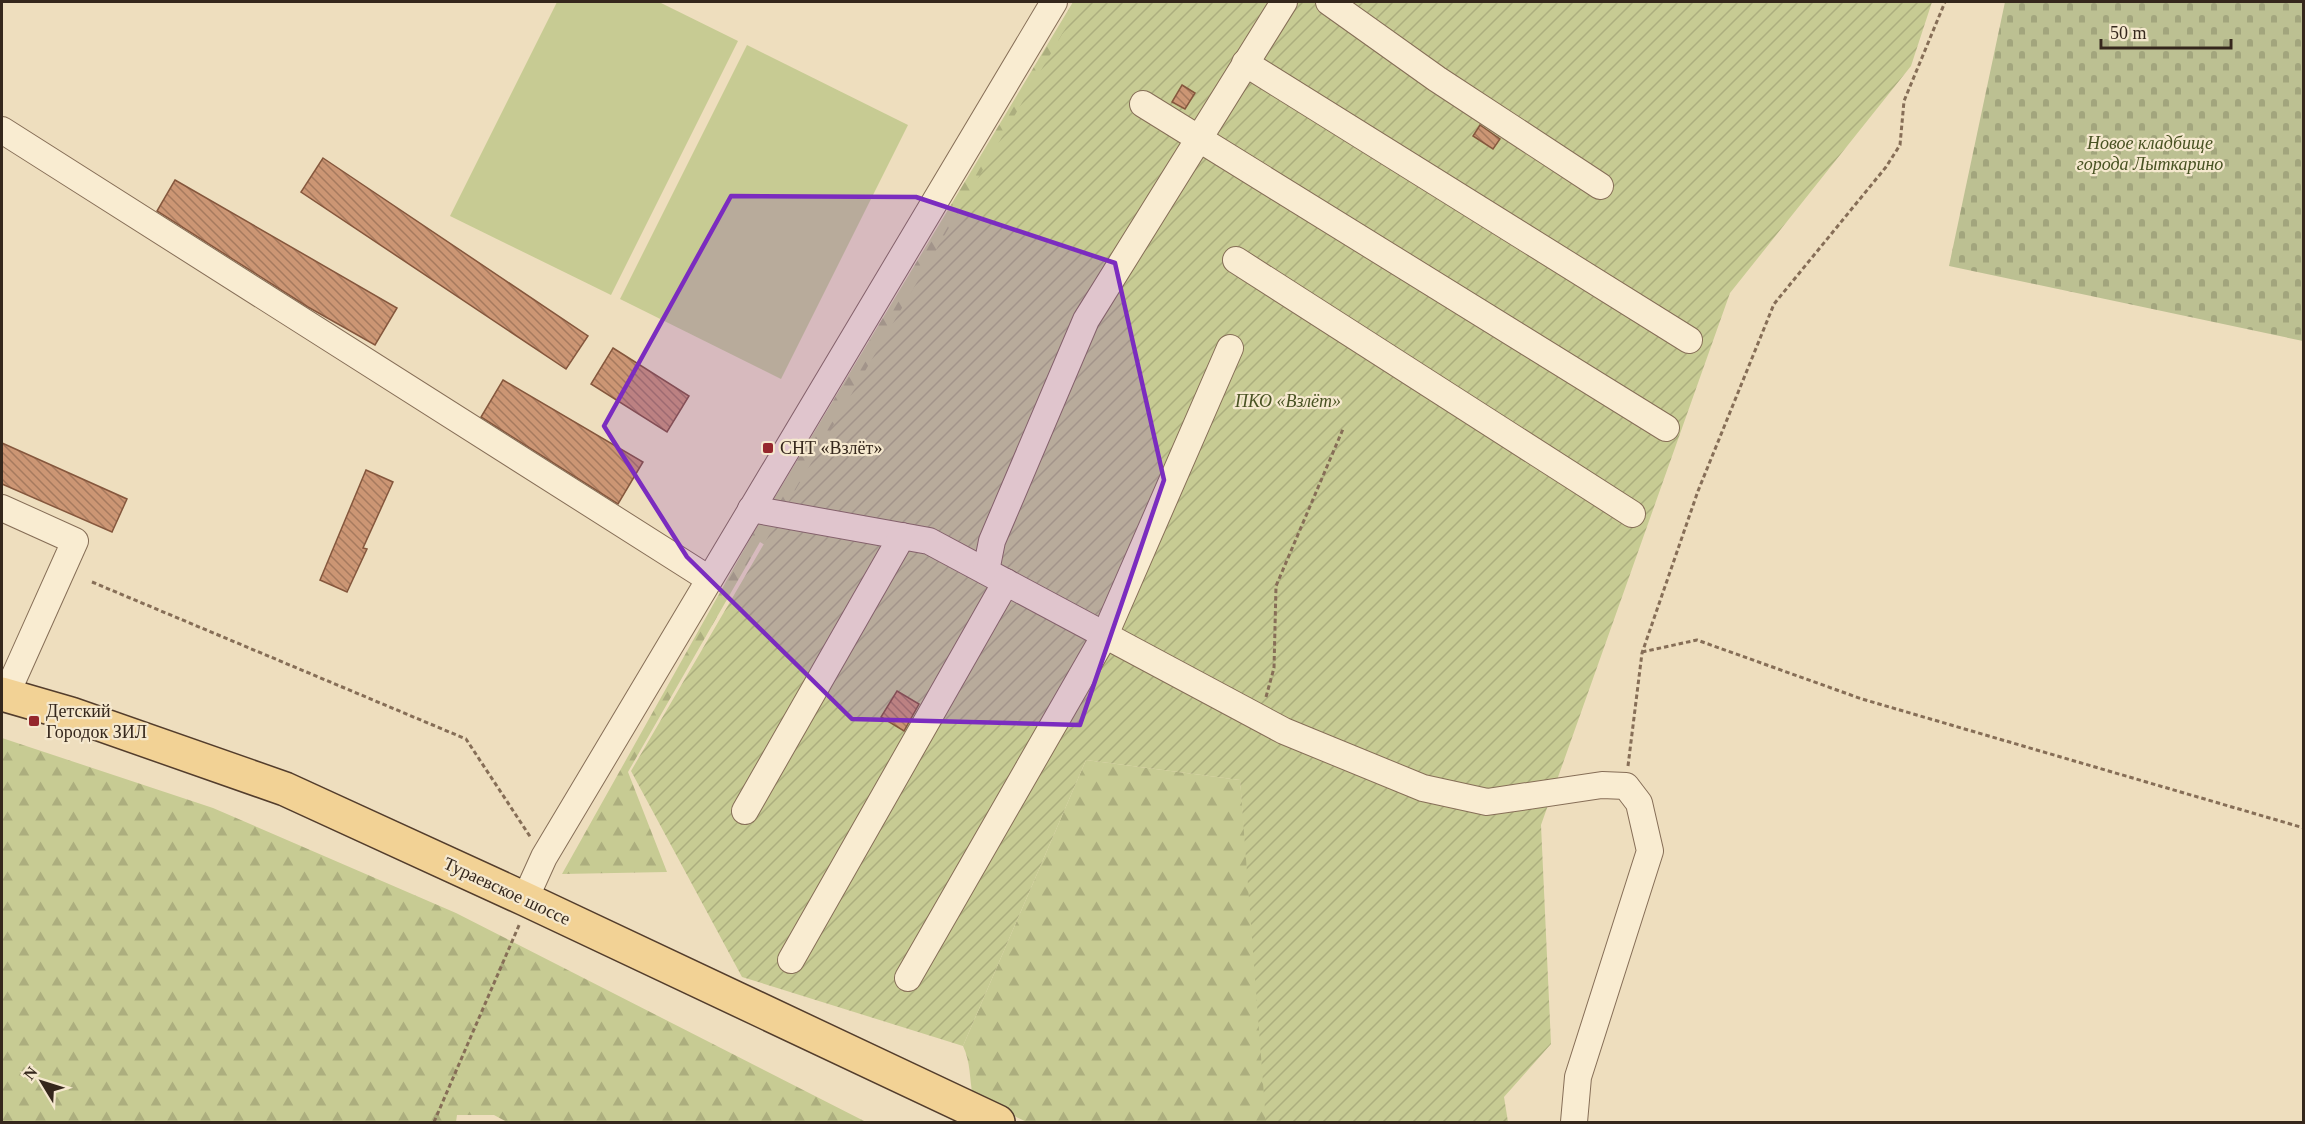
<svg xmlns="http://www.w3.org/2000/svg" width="2305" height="1124" font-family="Georgia,serif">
  <defs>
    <pattern id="forest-firs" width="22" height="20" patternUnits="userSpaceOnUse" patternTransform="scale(1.5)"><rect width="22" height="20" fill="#c7cb93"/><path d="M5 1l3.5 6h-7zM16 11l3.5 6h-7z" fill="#acae7e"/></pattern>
    <pattern id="cemetery-stones" width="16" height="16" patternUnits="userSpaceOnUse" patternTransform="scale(1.5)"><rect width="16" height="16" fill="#bcc092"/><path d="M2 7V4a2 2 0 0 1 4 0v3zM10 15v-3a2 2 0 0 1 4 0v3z" fill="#a2a57d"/></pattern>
    <pattern id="garden-furrows" width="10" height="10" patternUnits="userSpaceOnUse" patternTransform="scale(1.5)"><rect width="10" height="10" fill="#c7cb93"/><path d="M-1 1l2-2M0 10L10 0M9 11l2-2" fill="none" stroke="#acae7e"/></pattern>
    <pattern id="building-back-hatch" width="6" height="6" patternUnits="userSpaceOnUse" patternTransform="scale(1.5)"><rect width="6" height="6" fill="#cc9674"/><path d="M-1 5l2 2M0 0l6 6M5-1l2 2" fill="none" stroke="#a67a5e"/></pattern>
  </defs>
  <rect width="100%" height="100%" fill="#eedebe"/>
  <g fill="#c7cb93">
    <polygon points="557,2 659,2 738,41 611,295 450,216"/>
    <polygon points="747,45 908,125 781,379 620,299"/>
  </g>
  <g fill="url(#forest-firs)">
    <polygon points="1073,2 1127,2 868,610 760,542 628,772 667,872 562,874 751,537"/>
    <polygon points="2,738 213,808 456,913 866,1122 507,1122 494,1115 457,1115 456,1122 2,1122"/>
    <path d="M1086 760 1240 780 1270 1122H1027L973 1097C969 1078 971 1063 963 1046Z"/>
  </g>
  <polygon fill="url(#cemetery-stones)" points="2005,2 2303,2 2303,341 1949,266"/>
  <polygon fill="url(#garden-furrows)" points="1081,2 1932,2 1911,66 1730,293 1541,825 1551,1044 1504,1097 1508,1122 1266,1122 1240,780 1086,760 963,1046 742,977 631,771"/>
  <g fill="url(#building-back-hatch)" stroke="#85573d" stroke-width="1.5">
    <polygon points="1182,85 1195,93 1185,109 1172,102"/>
    <polygon points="1480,125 1500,139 1493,149 1473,136"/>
    <polygon points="323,158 588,336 566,369 301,192"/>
    <polygon points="175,180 397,308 375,345 308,307 157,211"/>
    <polygon points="613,348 689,396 667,432 591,384"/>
    <polygon points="503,380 643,462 618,504 481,417"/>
    <polygon points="2,443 127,499 112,532 2,484"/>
    <polygon points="366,470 393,482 363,548 367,549 347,592 320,580"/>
    <polygon points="897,691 919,704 904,731 881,717"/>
  </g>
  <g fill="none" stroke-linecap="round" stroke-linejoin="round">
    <g stroke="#866e57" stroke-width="28">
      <g id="minor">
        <polyline points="1329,2 1437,79 1600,186"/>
        <polyline points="1245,63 1689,340"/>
        <polyline points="1143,104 1666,428"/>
        <polyline points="2,130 709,579"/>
        <polyline points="1236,260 1632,514"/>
        <polyline points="2,508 75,541 6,695"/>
        <polyline points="751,509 929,541 1284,731 1423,788 1487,802 1602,785 1626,786 1639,803 1650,851 1578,1077 1574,1122"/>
        <polyline points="986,571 992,541 1086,320 1284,2"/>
        <polyline points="745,811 902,536"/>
        <polyline points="525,899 544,857 1054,2"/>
        <polyline points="791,960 1006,582"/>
        <polyline points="908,978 1105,635 1230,348"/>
      </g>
    </g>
    <g stroke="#533d2c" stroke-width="36">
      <polyline id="major" points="2,694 71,714 285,789 525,899 998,1122"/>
    </g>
    <g stroke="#866e57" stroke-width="3" stroke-dasharray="4.5 3" stroke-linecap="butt">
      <polyline points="92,582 466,739 531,838"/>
      <polyline points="1642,652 1697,640 1862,699 2304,828"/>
      <polyline points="1266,697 1274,668 1276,586 1343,429"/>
      <polyline points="1628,766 1642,653 1698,491 1774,304 1886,167 1900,145 1904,101 1945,2"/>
      <polyline points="434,1122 520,923"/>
    </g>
    <use href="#minor" stroke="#f9ecd1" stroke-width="26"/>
    <use href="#major" stroke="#f2d295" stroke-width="33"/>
  </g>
  <path fill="#7b2cbf" fill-opacity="0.2" stroke="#7b2cbf" stroke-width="4.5" stroke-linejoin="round" d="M731 196 916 197 1115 263 1164 480 1080 725 852 719 687 557 604 426Z"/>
  <g fill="#95272c" stroke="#f5e8ce" stroke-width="2">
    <rect x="762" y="442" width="12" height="12" rx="3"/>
    <rect x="28" y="715" width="12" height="12" rx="3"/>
  </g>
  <g text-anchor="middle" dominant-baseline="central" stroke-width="4.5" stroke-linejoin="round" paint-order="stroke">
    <g font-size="18" font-style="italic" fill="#485222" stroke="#f5e8ce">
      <text x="2150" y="143">Новое кладбище<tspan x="2150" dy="21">города Лыткарино</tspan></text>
      <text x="1288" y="401">ПКО «Взлёт»</text>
    </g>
    <g font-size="18" fill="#35271c" stroke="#f5e8ce" text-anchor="start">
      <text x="780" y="448">СНТ «Взлёт»</text>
      <text x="46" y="711">Детский<tspan x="46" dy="21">Городок ЗИЛ</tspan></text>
    </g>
    <g font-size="18" fill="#35271c" stroke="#f5e8ce">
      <text transform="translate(507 891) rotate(25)">Тураевское шоссе</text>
    </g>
  </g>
  <rect width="2305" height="1124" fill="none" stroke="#35271c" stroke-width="6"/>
  <g transform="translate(42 1082) rotate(308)" stroke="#f5e8ce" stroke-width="4.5" paint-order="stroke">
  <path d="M0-4.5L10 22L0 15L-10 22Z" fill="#35271c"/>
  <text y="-9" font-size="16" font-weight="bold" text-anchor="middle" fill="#35271c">N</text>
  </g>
  <path d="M2101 39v9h130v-9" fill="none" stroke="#35271c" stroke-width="3"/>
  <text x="2110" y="39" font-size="18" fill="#35271c" stroke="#f5e8ce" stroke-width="4.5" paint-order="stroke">50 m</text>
</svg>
